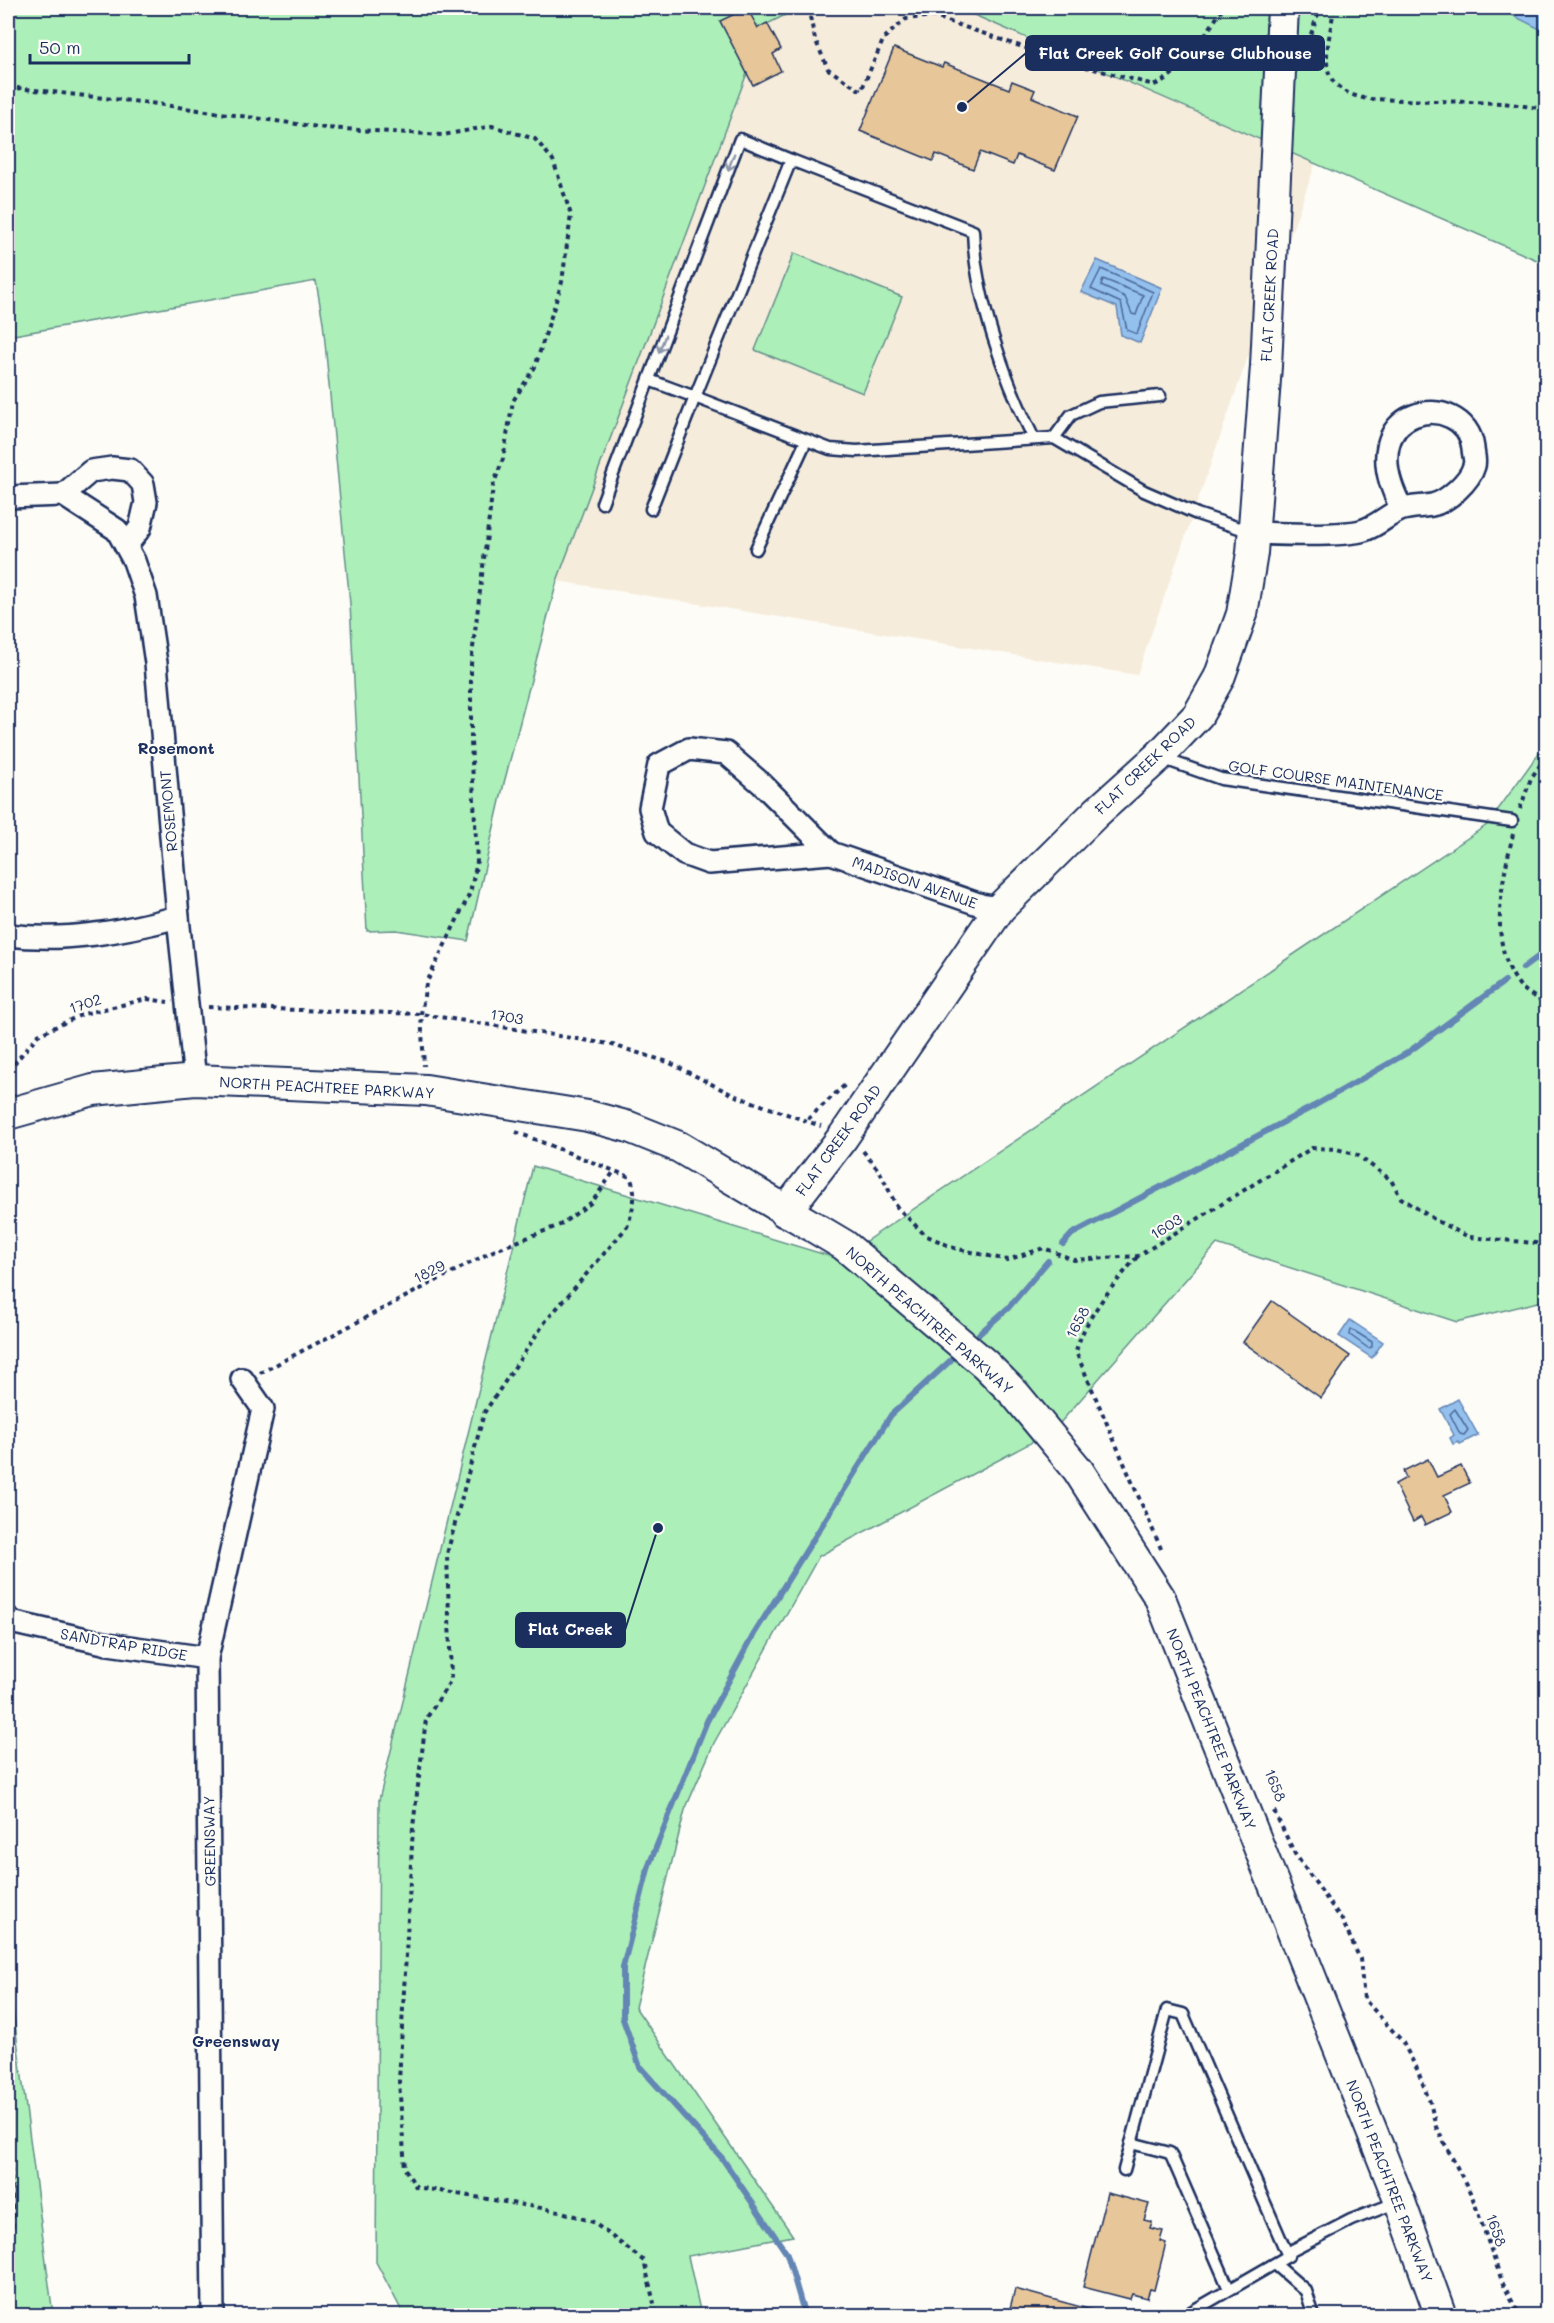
<svg xmlns="http://www.w3.org/2000/svg" width="1554" height="2323" font-family="Mali,sans-serif">
  <rect width="100%" height="100%" fill="#fdfcf7"/>
  <filter id="ink" filterUnits="userSpaceOnUse"><feTurbulence type="fractalNoise" baseFrequency=".0167" numOctaves="2"/><feDisplacementMap in="SourceGraphic" scale="12" xChannelSelector="R" yChannelSelector="G"/><feConvolveMatrix kernelMatrix="1 2 1 2 8 2 1 2 1" color-interpolation-filters="sRGB"/></filter>
  <g filter="url(#ink)">
    <polygon fill="#f6ecdb" points="799,8 958,8 1316,162 1137,675 557,581 766,25"/>
    <g fill="#adefb8" stroke="#648f8b" stroke-width="1.5">
      <polygon points="8,8 799,8 765,25 557,581 504,783 468,941 396,930 367,931 350,604 323,322 316,281 8,336"/>
      <polygon points="958,8 1546,8 1546,264"/>
      <polygon points="794,253 902,297 863,393 755,350"/>
      <polygon points="1546,743 1546,1300 1457,1322 1217,1244 1053,1431 819,1556 714,1743 685,1810 635,2007 793,2236 688,2256 701,2315 404,2315 376,2262 379,1800 533,1166 839,1259 1487,825"/>
      <polygon points="8,1970 53,2315 8,2315"/>
    </g>
    <g fill="#94c0ee" stroke="#6486b4" stroke-width="1.5">
      <polygon points="1498,8 1546,8 1546,32"/>
      <polygon points="1097,260 1162,288 1140,343 1121,335 1117,307 1081,292"/>
      <polygon points="1350,1320 1383,1342 1372,1358 1339,1336"/>
      <polygon points="1458,1399 1478,1435 1460,1444 1458,1442 1453,1444 1450,1438 1454,1435 1440,1409"/>
    </g>
    <g fill="none" stroke-linecap="round" stroke-linejoin="round">
      <g stroke="#4b6998" stroke-width="1.5">
        <polygon points="1101,269 1153,292 1137,334 1127,330 1121,303 1091,289"/>
        <polygon points="1103,279 1143,295 1136,315 1132,314 1125,297 1101,286"/>
        <polygon points="1351,1329 1372,1342 1372,1347 1368,1348 1350,1335"/>
        <polygon points="1455,1409 1468,1430 1464,1435 1460,1434 1450,1414"/>
      </g>
      <g stroke="#6486b4" stroke-width="6">
        <polyline points="1523,968 1546,951"/>
        <polyline points="1063,1244 1072,1234 1314,1106 1407,1053 1505,981"/>
        <polyline points="979,1334 1008,1308 1048,1261"/>
        <polyline points="805,2316 787,2254 722,2158 640,2067 623,2019 623,1967 649,1865 707,1721 754,1634 891,1415 951,1360"/>
      </g>
    </g>
    <g fill="#e7c799" stroke="#1b2f5e" stroke-width="1.5">
      <polygon points="747,8 758,28 767,23 781,49 773,54 781,71 753,85 720,21"/>
      <polygon points="894,48 942,67 944,63 1009,89 1012,81 1035,90 1032,97 1078,116 1055,170 1017,155 1013,165 980,152 973,169 936,154 933,161 860,131"/>
      <polygon points="1272,1301 1350,1356 1321,1398 1243,1342"/>
      <polygon points="1428,1459 1437,1477 1461,1466 1470,1483 1444,1495 1452,1512 1425,1525 1421,1517 1413,1522 1395,1484 1406,1478 1403,1471"/>
      <polygon points="1107,2193 1149,2204 1144,2220 1152,2222 1150,2228 1163,2231 1160,2241 1166,2243 1154,2290 1150,2289 1147,2298 1132,2294 1130,2299 1083,2287"/>
      <polygon points="1015,2289 1092,2310 1091,2316 1008,2316"/>
    </g>
    <g fill="none" stroke-linecap="round" stroke-linejoin="round">
      <g stroke="#1b2f5e" stroke-width="15">
        <g id="lane">
          <polyline points="649,380 695,397 651,509"/>
          <polyline points="1054,438 1071,415 1099,402 1160,396"/>
          <path d="M1034 439C1005 380 975 297 973 231L791 160 695 397 830 449 857 451 1054 438 1144 491 1197 514 1251 532"/>
          <polyline points="602,503 740,139 791,160"/>
          <polyline points="756,549 806,441"/>
          <polyline points="1161,758 1221,779 1512,821"/>
          <polyline points="1131,2143 1170,2153 1229,2289"/>
          <polyline points="1124,2170 1167,2010 1183,2014 1288,2256 1184,2316"/>
          <polyline points="1287,2253 1351,2220 1398,2202"/>
          <polyline points="1275,2264 1306,2291 1314,2316"/>
        </g>
      </g>
      <g stroke="#1b2f5e" stroke-width="26">
        <g id="street">
          <polyline points="63,495 91,471 112,468 130,470 143,484 146,502 140,528 126,546"/>
          <polyline points="8,497 63,495 117,530 134,561 146,596 156,663 178,917 195,1080"/>
          <path d="M1254 533C1278 534 1343 537 1364 530 1377 526 1388 515 1400 510 1410 506 1422 507 1432 505 1447 502 1470 481 1474 466 1476 461 1473 453 1473 448 1466 387 1345 403 1402 509"/>
          <polygon points="689,749 726,753 762,784 831,853 709,863 684,854 657,832 650,808 659,765"/>
          <polyline points="831,853 981,905 1000,908"/>
          <path d="M8 935C65 942 122 932 178 917"/>
          <polyline points="8,1618 15,1623 108,1644 207,1658"/>
          <polyline points="213,2316 207,1658 263,1409 242,1379"/>
        </g>
      </g>
      <g stroke="#1b2f5e" stroke-width="34">
        <g id="secondary">
          <polyline points="8,1114 93,1090 195,1080 426,1090 588,1116 629,1127 679,1147 844,1245 985,1364 1015,1394 1078,1470 1160,1598 1400,2202 1441,2316"/>
          <polyline points="785,1212 843,1137 1000,908 1097,812 1158,757 1198,715 1219,678 1242,614 1252,553 1266,366 1283,8"/>
        </g>
      </g>
      <g stroke="#1b2f5e" stroke-width="4" stroke-dasharray="4.5 4.5" stroke-linecap="butt">
        <path d="M808 8 815 39 828 69 861 91 884 38 906 19 933 16 1060 60 1154 85C1185 73 1205 34 1223 8"/>
        <path d="M1334 8C1328 52 1311 88 1368 99L1503 103 1546 109"/>
        <polyline points="1308,43 1320,8"/>
        <polyline points="8,87 157,104 325,128 443,135 492,126 535,139 553,160 571,215 562,282 535,367 513,401 503,459 493,486 471,664 471,741 477,862 470,893 426,984 421,1014 424,1066"/>
        <polyline points="1520,809 1531,778 1546,757"/>
        <path d="M1513 834C1502 883 1487 943 1520 986 1526 993 1539 999 1546 1005"/>
        <polyline points="208,1007 421,1014 609,1044 668,1062 733,1095 821,1126"/>
        <polyline points="8,1071 38,1035 83,1014 147,999 168,1002"/>
        <polyline points="808,1119 847,1083"/>
        <path d="M516 1132 630 1177C638 1194 633 1210 627 1227L545 1322 484 1413 447 1554 451 1680 426 1719 413 1827 399 2081 405 2169 416 2187 559 2211 593 2222 644 2261 657 2316"/>
        <polyline points="863,1151 880,1172 897,1207 925,1235 954,1248 1007,1260 1044,1248 1074,1260 1138,1256 1312,1148 1337,1149 1357,1155 1391,1180 1401,1198 1437,1221 1469,1237 1546,1244"/>
        <path d="M1137 1257C1115 1283 1084 1318 1076 1352L1162 1551"/>
        <polyline points="260,1373 493,1251 560,1225 592,1202 615,1170"/>
        <polyline points="1274,1811 1295,1854 1342,1920 1360,1959 1364,1999 1402,2041 1417,2069 1430,2102 1436,2127 1472,2196 1503,2284 1520,2316"/>
        <polyline points="8,2151 10,2156 13,2220 8,2295"/>
      </g>
      <use href="#lane" stroke="#fdfcf7" stroke-width="10"/>
      <use href="#street" stroke="#fdfcf7" stroke-width="21"/>
      <use href="#secondary" stroke="#fdfcf7" stroke-width="30"/>
    </g>
    <defs><path id="oneway-shaft" d="M-6 0H5M1.5-3L5.5 0L1.5 3" fill="none" stroke-width="1.6" stroke-linecap="round" stroke-linejoin="round" transform="scale(1.5)"/></defs>
    <g stroke="#8c96aa">
      <use href="#oneway-shaft" transform="translate(731 162) rotate(111)"/>
      <use href="#oneway-shaft" transform="translate(662 344) rotate(111)"/>
    </g>
  </g>
  <g text-anchor="middle" dominant-baseline="central" stroke-width="4.5" stroke-linejoin="round" paint-order="stroke">
    <g font-size="15" fill="#1b2f5e" stroke="#fdfcf7">
      <text transform="translate(1269 295) rotate(-87)">FLAT CREEK ROAD</text>
      <text transform="translate(1145 765) rotate(-44)">FLAT CREEK ROAD</text>
      <text transform="translate(1336 780) rotate(8)">GOLF COURSE MAINTENANCE</text>
      <text transform="translate(168 811) rotate(-95)">ROSEMONT</text>
      <text transform="translate(915 882) rotate(19)">MADISON AVENUE</text>
      <text transform="translate(85 1003) rotate(-18)">1702</text>
      <text transform="translate(507 1016) rotate(9)">1703</text>
      <text transform="translate(327 1087) rotate(3)">NORTH PEACHTREE PARKWAY</text>
      <text transform="translate(838 1140) rotate(-54)">FLAT CREEK ROAD</text>
      <text transform="translate(1166 1226) rotate(-32)">1603</text>
      <text transform="translate(429 1271) rotate(-27)">1829</text>
      <text transform="translate(930 1320) rotate(41)">NORTH PEACHTREE PARKWAY</text>
      <text transform="translate(1077 1322) rotate(-62)">1658</text>
      <text transform="translate(124 1644) rotate(10)">SANDTRAP RIDGE</text>
      <text transform="translate(1212 1729) rotate(68)">NORTH PEACHTREE PARKWAY</text>
      <text transform="translate(1276 1785) rotate(68)">1658</text>
      <text transform="translate(209 1841) rotate(-91)">GREENSWAY</text>
      <text transform="translate(1390 2181) rotate(69)">NORTH PEACHTREE PARKWAY</text>
      <text transform="translate(1497 2230) rotate(71)">1658</text>
    </g>
    <g font-size="16" font-weight="bold" fill="#1b2f5e" stroke="#fdfcf7">
      <text x="176" y="747">Rosemont</text>
      <text x="236" y="2040">Greensway</text>
    </g>
  </g>
  <path fill="none" stroke="#1b2f5e" stroke-width="2" d="M962 107L1026 53M658 1528L625 1630"/>
  <g fill="#1b2f5e" stroke="#fdfcf7" stroke-width="2">
    <circle cx="962" cy="107" r="6"/>
    <circle cx="658" cy="1528" r="6"/>
  </g>
  <g fill="#1b2f5e" stroke="#1b2f5e" stroke-width="2">
    <rect x="1026" y="36" width="298" height="34" rx="6"/>
    <rect x="516" y="1613" width="109" height="34" rx="6"/>
  </g>
  <g font-size="16" text-anchor="middle" font-weight="bold" fill="#fff">
    <text x="1175" y="59">Flat Creek Golf Course Clubhouse</text>
    <text x="570" y="1635">Flat Creek</text>
  </g>
  <rect width="1554" height="2323" fill="none" stroke="#fdfcf7" stroke-width="30"/>
  <rect x="15" y="15" width="1524" height="2293" fill="none" stroke="#1b2f5e" stroke-width="2" filter="url(#ink)"/>
  <path d="M30 54v9h159v-9" fill="none" stroke="#1b2f5e" stroke-width="3"/>
  <text x="39" y="54" font-size="18" fill="#1b2f5e" stroke="#fdfcf7" stroke-width="4.5" paint-order="stroke">50 m</text>
</svg>
